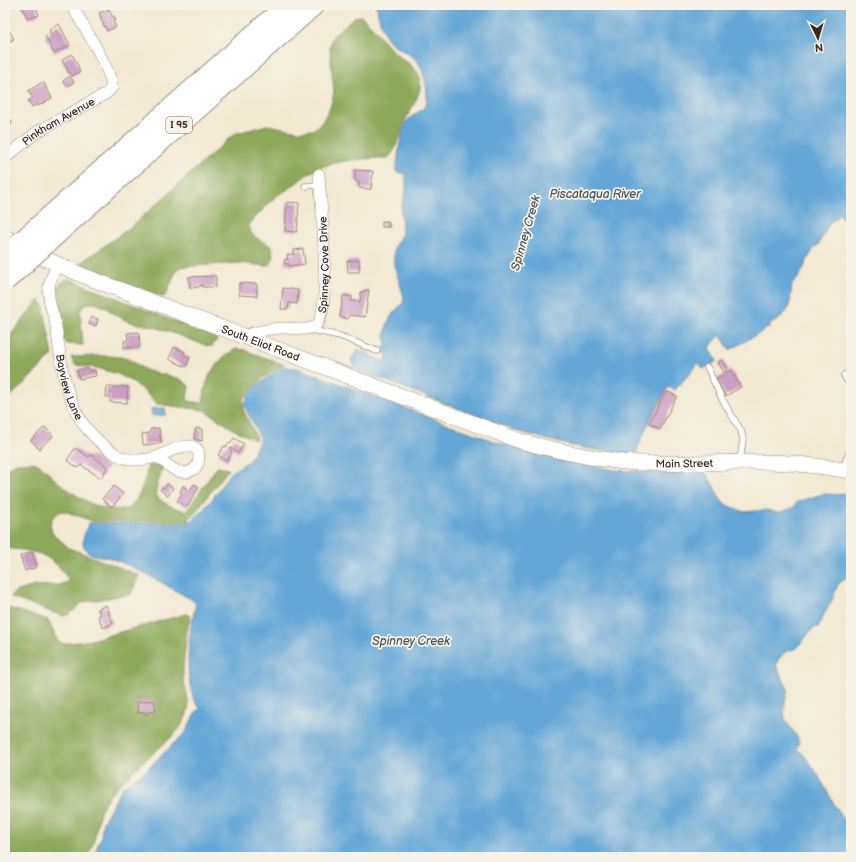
<svg xmlns="http://www.w3.org/2000/svg" width="856" height="862" font-family="'Balsamiq Sans',sans-serif">
  <rect width="100%" height="100%" fill="#f7f3e8"/>
  <filter id="ink" filterUnits="userSpaceOnUse"><feTurbulence type="fractalNoise" baseFrequency=".025" numOctaves="2"/><feDisplacementMap in="SourceGraphic" scale="8" xChannelSelector="R" yChannelSelector="G"/><feConvolveMatrix kernelMatrix="1 2 1 2 8 2 1 2 1" color-interpolation-filters="sRGB"/></filter>
  <filter id="wash" filterUnits="userSpaceOnUse"><feTurbulence type="fractalNoise" baseFrequency=".012" numOctaves="4" result="noise"/><feDisplacementMap in="SourceGraphic" scale="16" xChannelSelector="R" yChannelSelector="G"/><feGaussianBlur stdDeviation="0.9" result="paint"/><feColorMatrix in="noise" values="0 0 0 0 0 0 0 0 0 0 0 0 0 0 0 0 0 1.4 0 .05"/><feComposite in="paint" operator="in"/></filter>
  <g filter="url(#wash)">
    <rect width="100%" height="100%" fill="#f2e9d3"/>
    <g fill="#8da85a" stroke="#64693c">
      <path d="M361 16C373 25 380 38 390 48 397 56 406 61 414 68 431 85 410 108 403 125 399 136 397 150 388 158 363 159 336 159 313 171 300 178 290 190 277 195L249 224C248 238 264 240 272 247L273 260 270 264 267 266 239 263 180 267 176 271 166 295 163 297 79 266V264L131 227 234 134 267 125 299 131 313 130 322 122 330 108 334 93 330 48 331 41 334 35 354 17Z"/>
      <path d="M69 279 216 338 217 340 212 346H208C192 341 177 334 161 329 150 325 139 325 128 321 115 317 106 304 92 303 85 303 83 306 80 311L83 345 67 344 64 340 54 294C57 286 61 282 69 279Z"/>
      <polygon points="39,300 43,305 53,355 5,402 5,342"/>
      <path d="M237 349 244 350 283 364 284 365 264 377 243 399V409L256 437 255 440 233 429 204 410 157 404 144 391 131 381 118 374 97 368 75 365 71 357C88 357 107 354 124 358 133 360 138 366 146 370 158 375 181 375 189 386L187 399 188 401 201 403 203 402C206 384 207 376 219 362 225 356 229 352 237 349Z"/>
      <path d="M32 462C43 464 47 473 56 480 65 488 80 498 91 504 99 508 123 512 130 507 140 499 146 477 148 465L161 466 162 468C161 476 157 483 156 490 155 503 176 508 185 511L187 510 217 467 228 469V470L188 521H93L64 511 59 512 52 518 50 524 52 533 69 548 139 575 131 594 84 602C76 606 72 615 63 616L12 598 11 596 15 592 35 586 59 585 69 581C67 576 63 573 60 568 43 550 28 551 5 548V469L16 463Z"/>
      <path d="M5 607 48 620 58 642 63 644 91 640 186 614 190 616C187 635 183 656 183 676 184 686 190 699 188 709 185 728 169 739 156 751 138 767 118 782 104 803 95 818 97 846 86 857H5Z"/>
    </g>
    <g fill="#63a6d7" stroke="#4f687a">
      <path d="M376 5H851V218L844 220 840 214 829 223 819 244 813 249 799 277 792 285 790 302 787 311 777 321 771 323 768 328 730 350 720 335 709 348 717 361 703 369 699 363 675 390 668 387 648 424 636 453H621L585 448 564 444 520 432 358 370 353 366 351 360 358 349 385 362 387 354 383 351 384 347 387 345C381 332 391 311 403 304L404 297 394 264V247L402 234 401 209 406 191V174L396 172C398 159 400 131 407 121 413 113 427 111 427 99 428 89 423 63 413 57 405 51 395 48 388 39 381 30 379 16 376 5Z"/>
      <path d="M284 367 297 368 502 444 557 459 616 470 664 473 695 471 707 474 721 500 724 504 744 512 768 510 777 513 793 508 797 502 823 494 839 495 849 491 851 492V576L843 579 838 584 831 603 826 610 818 627 813 628 797 648 785 652 778 660 776 665 788 689C786 698 783 708 785 718 788 728 804 738 797 749L804 755 818 775 847 827 851 837V857H93L101 837 103 822 123 786 144 772 186 732 194 715 200 708C197 704 194 701 193 697 184 669 189 632 196 604L191 599C165 585 139 568 110 558 103 556 93 557 87 551 79 544 85 533 88 525L89 523H187L191 521 211 501 230 473 249 461 258 444 260 437 244 405C250 387 269 376 284 367Z"/>
      <polygon points="165,408 166,415 152,416 151,409"/>
    </g>
    <g id="blocks">
      <g fill="#cc9ec4">
        <polygon points="21,5 35,5 39,15 28,19"/>
        <polygon points="109,9 112,17 114,16 116,20 113,21 116,27 107,31 100,18 101,17 99,13"/>
        <polygon points="59,24 70,45 54,53 45,36 51,33 49,30"/>
        <polygon points="9,30 14,39 5,44 5,32"/>
        <polygon points="72,54 79,68 78,68 80,72 72,76 70,72 69,73 62,60"/>
        <polygon points="70,76 74,82 67,87 63,81"/>
        <polygon points="43,82 52,98 38,106 37,104 32,107 28,101 33,98 28,91"/>
        <polygon points="5,112 12,123 5,128"/>
        <polygon points="355,170 373,171 371,189 359,188 359,182 355,181"/>
        <polygon points="287,202 299,203 297,232 285,231"/>
        <polygon points="382,221 388,221 389,227 382,227"/>
        <polygon points="303,249 305,264 289,266 289,264 285,264 284,260 288,259 287,255 294,254 294,250"/>
        <polygon points="359,260 359,272 348,272 347,261"/>
        <polygon points="216,276 216,287 202,287 202,285 199,286 199,287 190,288 189,277"/>
        <polygon points="239,283 257,284 257,296 239,295"/>
        <polygon points="283,288 298,290 297,304 289,303 288,309 281,309"/>
        <polygon points="364,290 369,290 365,317 349,315 348,319 340,317 343,295 352,297 351,301 360,302 361,292 363,292"/>
        <polygon points="91,317 98,319 96,326 89,324"/>
        <polygon points="139,332 140,347 124,348 124,341 128,340 127,333"/>
        <polygon points="174,347 185,352 183,354 190,358 186,367 169,359"/>
        <polygon points="723,360 728,369 724,372 718,363"/>
        <polygon points="88,368 89,371 95,370 96,376 79,379 77,370"/>
        <polygon points="731,370 741,387 726,396 716,379"/>
        <polygon points="120,386 128,387 127,403 110,402 110,397 106,397 107,387 120,387"/>
        <polygon points="666,391 677,396 660,429 649,424"/>
        <polygon points="45,427 53,436 39,449 31,440"/>
        <polygon points="159,428 161,443 143,445 142,434 150,433 150,429"/>
        <polygon points="196,428 202,429 202,441 194,439"/>
        <polygon points="234,438 244,444 238,453 231,448 230,450 232,452 227,461 218,455 224,446 226,447 228,443 230,444"/>
        <polygon points="75,448 89,457 91,455 108,467 101,478 81,465 78,468 67,460"/>
        <polygon points="167,484 173,488 168,496 160,490 162,487 165,488"/>
        <polygon points="194,484 199,487 187,507 177,501 182,493 180,492 183,486 190,491"/>
        <polygon points="114,486 123,494 112,507 102,499"/>
        <polygon points="32,552 37,567 25,571 20,556"/>
        <polygon points="106,605 109,611 108,612 113,623 103,628 98,616 101,615 98,609"/>
        <polygon points="154,700 156,711 148,712 148,714 145,714 145,712 138,713 137,702"/>
      </g>
    </g>
  </g>
  <g filter="url(#ink)">
    <use href="#blocks" fill-opacity="0" stroke="#968a78" stroke-width="1"/>
    <g fill="none" stroke-linecap="round" stroke-linejoin="round">
      <g stroke="#968a78" stroke-width="7">
        <g id="service">
          <polyline points="305,186 320,185"/>
          <polyline points="311,330 340,336 377,351"/>
          <polyline points="707,367 722,399 741,431 743,439 740,461"/>
          <polyline points="844,375 851,388"/>
          <polyline points="843,468 851,448"/>
        </g>
      </g>
      <g stroke="#968a78" stroke-width="12">
        <g id="minor">
          <path id="s1" d="M5 158 37 132 107 93 112 87C111 70 81 21 71 5"/>
          <path id="s2" d="M57 265C53 274 47 285 49 296 49 304 53 312 55 320 60 350 62 384 76 411 84 429 101 445 117 455 129 461 143 461 156 457 167 454 186 439 198 450 203 468 188 478 173 469 168 465 163 461 157 457"/>
          <path id="s3" d="M242 336C255 332 268 329 281 328 291 327 305 332 314 327 334 317 320 198 319 174"/>
        </g>
      </g>
      <g stroke="#968a78" stroke-width="16">
        <g id="secondary">
          <path id="s4" d="M5 237 32 253 84 276 520 441C554 450 589 458 624 462 671 466 719 461 767 462 795 462 823 467 851 471"/>
        </g>
      </g>
      <g stroke="#968a78" stroke-width="22">
        <g id="motorway">
          <polyline points="58,209 287,5"/>
          <polyline points="70,222 314,5"/>
        </g>
      </g>
      <use href="#service" stroke="#fff" stroke-width="5.5"/>
      <use href="#minor" stroke="#fff" stroke-width="11"/>
      <use href="#secondary" stroke="#fff" stroke-width="15"/>
      <use href="#motorway" stroke="#fff" stroke-width="20"/>
      <g stroke="#968a78" stroke-width="22" stroke-linecap="butt">
        <g id="motorway-bridge">
          <polyline points="5,256 58,209"/>
          <polyline points="5,281 70,222"/>
        </g>
      </g>
      <use href="#motorway-bridge" stroke="#fff" stroke-width="20"/>
    </g>
  </g>
  <g text-anchor="middle" dominant-baseline="central" stroke-width="3.5" stroke-linejoin="round" paint-order="stroke">
    <rect fill="#f7f3e8" stroke="#73665b" stroke-width="1" x="166" y="117" width="26" height="16" rx="3"/>
    <g font-size="10" font-weight="bold" fill="#3b2a1e">
      <text x="179" y="125">I 95</text>
    </g>
    <g font-size="11" fill="#3b2a1e" stroke="#f7f3e8">
      <text stroke="none"><textPath href="#s1" startOffset="65">Pinkham Avenue</textPath></text>
      <text stroke="none"><textPath href="#s3" startOffset="138">Spinney Cove Drive</textPath></text>
      <text stroke="none"><textPath href="#s4" startOffset="277">South Eliot Road</textPath></text>
      <text stroke="none"><textPath href="#s2" startOffset="126">Bayview Lane</textPath></text>
      <text stroke="none"><textPath href="#s4" startOffset="721">Main Street</textPath></text>
    </g>
    <g font-size="12" font-style="italic" fill="#49555f" stroke="#f7f3e8">
      <text x="595" y="194">Piscataqua River</text>
      <text transform="translate(526 233) rotate(-74)">Spinney Creek</text>
      <text x="411" y="641">Spinney Creek</text>
    </g>
  </g>
  <rect width="856" height="862" fill="none" stroke="#f7f3e8" stroke-width="20"/>
  <g transform="translate(818 38) rotate(175)" stroke="#f7f3e8" stroke-width="3" paint-order="stroke">
  <path d="M0-3L7 15L0 10L-7 15Z" fill="#3b2a1e"/>
  <text y="-6" font-size="11" font-weight="bold" text-anchor="middle" fill="#3b2a1e">N</text>
  </g>
</svg>
